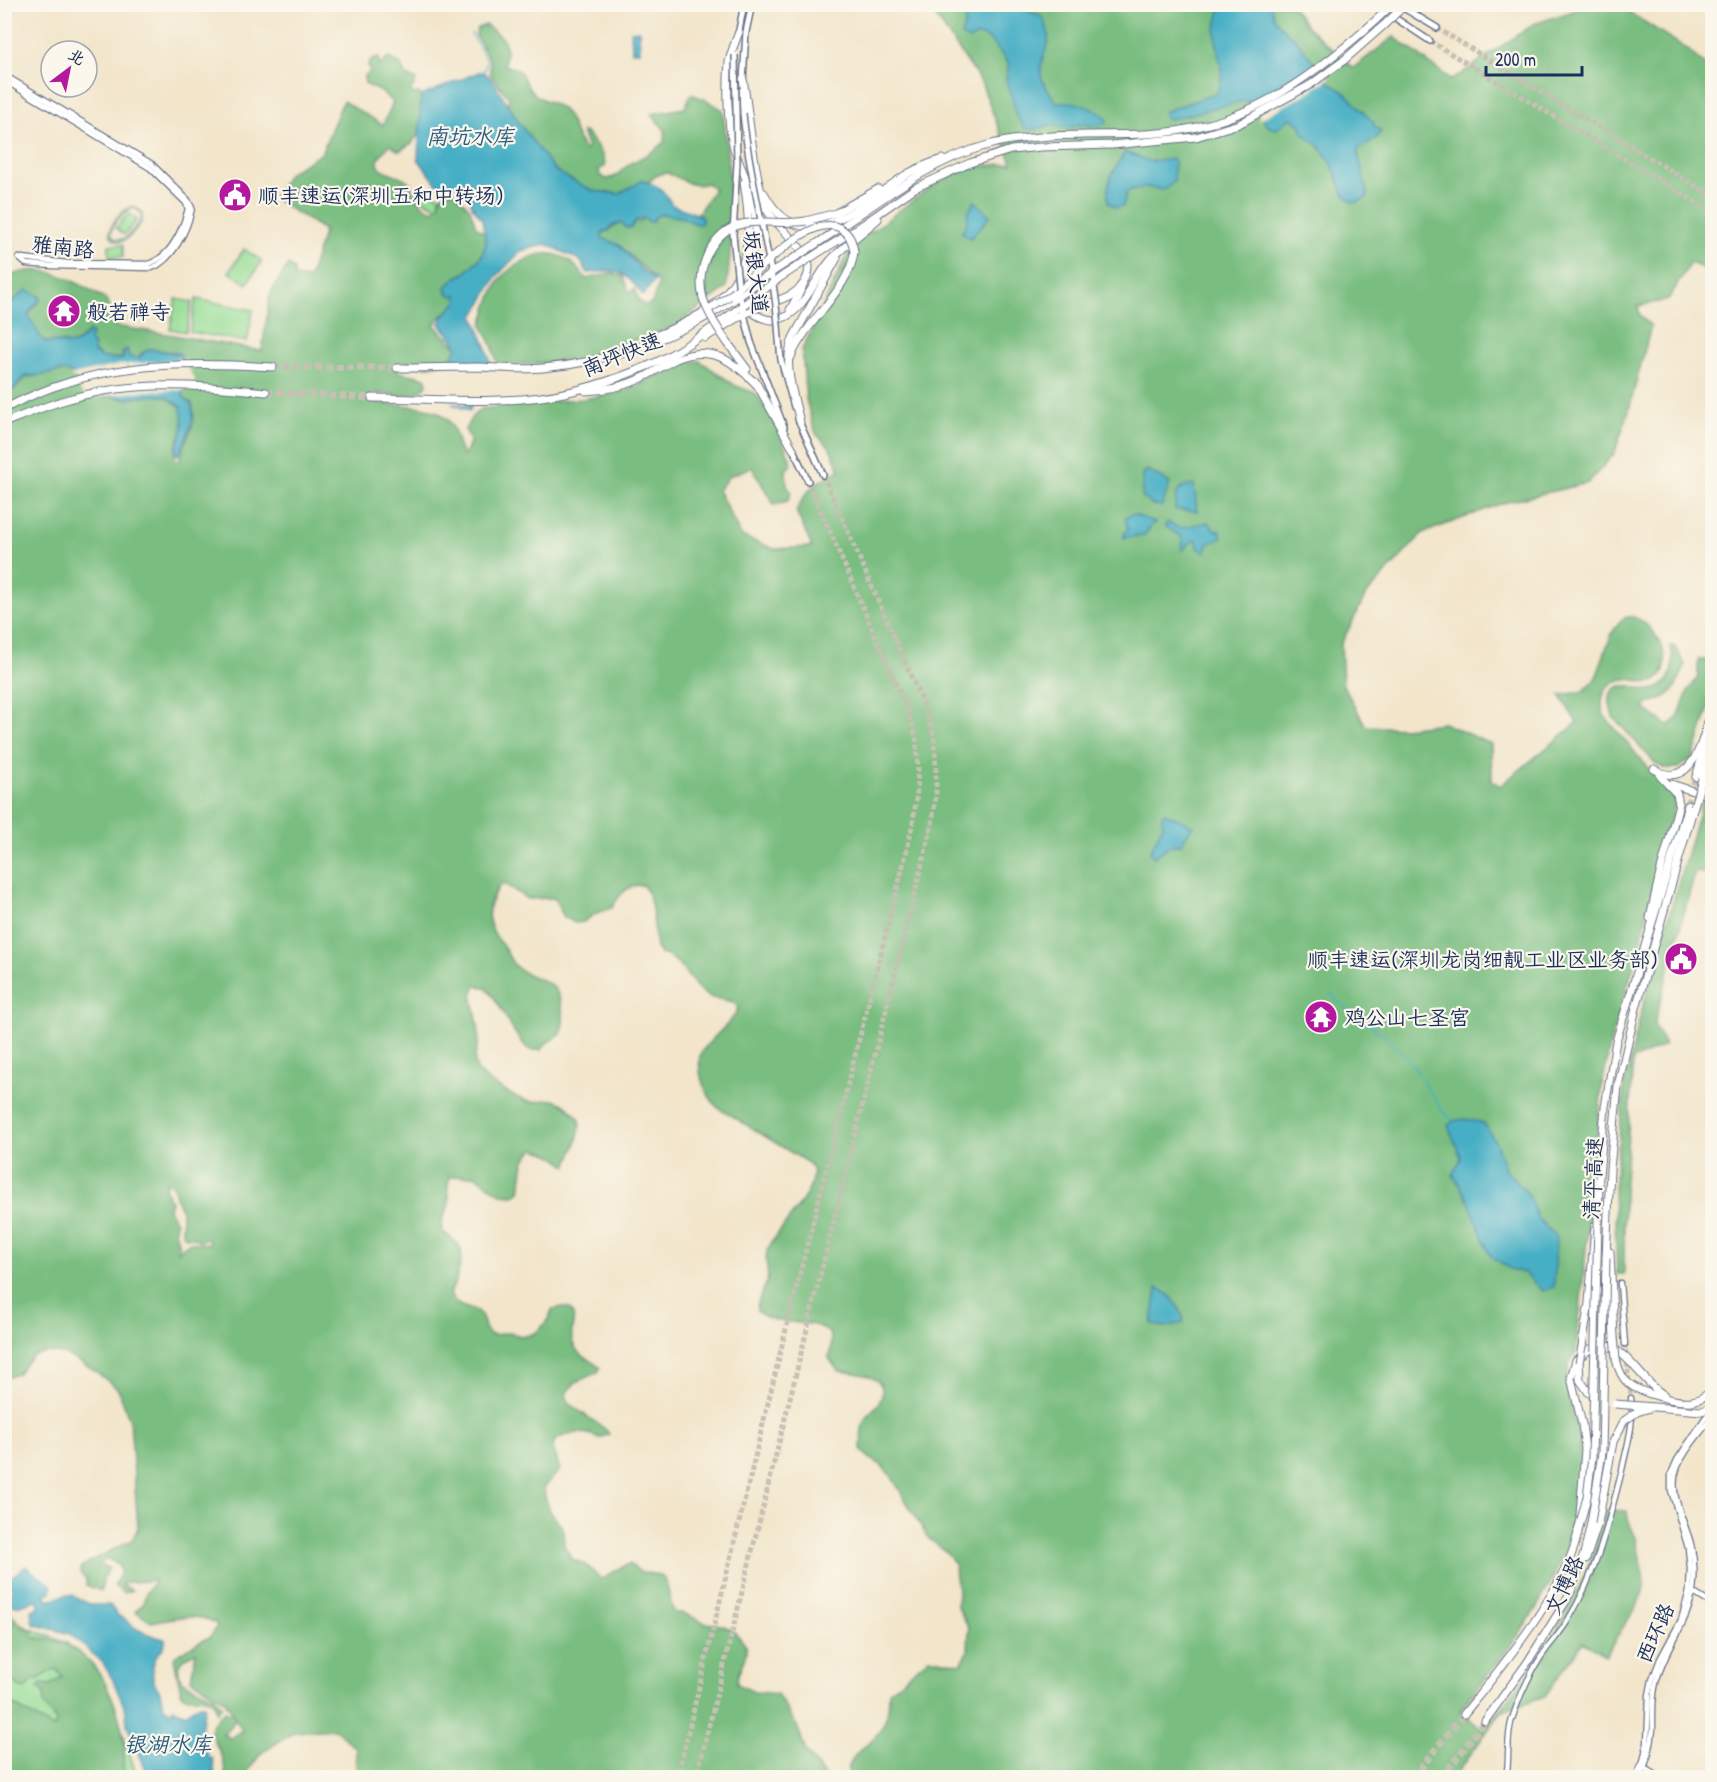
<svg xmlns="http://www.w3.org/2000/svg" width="1717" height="1782" font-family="'Patrick Hand','LXGW WenKai TC',sans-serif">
  <rect width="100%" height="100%" fill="#fbf7ec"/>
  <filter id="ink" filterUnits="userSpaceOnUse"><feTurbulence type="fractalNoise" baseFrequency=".0167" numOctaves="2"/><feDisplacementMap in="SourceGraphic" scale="12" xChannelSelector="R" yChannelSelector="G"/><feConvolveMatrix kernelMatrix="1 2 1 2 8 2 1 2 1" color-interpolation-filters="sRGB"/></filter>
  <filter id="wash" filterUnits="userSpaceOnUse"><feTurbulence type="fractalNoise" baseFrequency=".008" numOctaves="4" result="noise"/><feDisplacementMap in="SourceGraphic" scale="24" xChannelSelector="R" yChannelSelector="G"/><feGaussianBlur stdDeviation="1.35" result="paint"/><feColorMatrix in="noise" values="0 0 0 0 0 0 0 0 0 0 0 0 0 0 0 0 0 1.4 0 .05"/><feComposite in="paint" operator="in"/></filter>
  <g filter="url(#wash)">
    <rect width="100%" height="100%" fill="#f2e5ca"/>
    <g fill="#97de97" stroke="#59867a" stroke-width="1.5" fill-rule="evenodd">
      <polygon points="421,186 449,201 441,209 415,196"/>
      <path d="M134 206 142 212V221C135 231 120 253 110 234 110 223 123 208 134 206ZM134 208 141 213V221L125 239H115L111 234C112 224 124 210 134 208Z"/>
      <polygon points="129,213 137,220 124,235 116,228"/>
      <rect x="109" y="245" width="14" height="12"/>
      <polygon points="244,249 262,261 247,284 229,272"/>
      <polygon points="176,299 192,302 186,332 170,329"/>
      <polygon points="196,299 253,310 247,342 190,332"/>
      <polygon points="4,1611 28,1628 67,1643 91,1666 119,1720 137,1777 64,1777 5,1740"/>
    </g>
    <g fill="#79bd80" stroke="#4a766f" stroke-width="1.5" fill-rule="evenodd">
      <path d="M937 5H1291L1307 26 1353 68 1394 37 1452 80 1534 24 1579 9 1589 8 1592 5H1618L1687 49 1712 72V282L1703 268 1690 263 1668 300 1638 306 1640 316 1651 326 1627 417 1614 454 1588 483 1503 503 1423 533 1366 595 1341 644 1343 685 1366 726 1404 728 1443 723 1491 744 1492 780 1500 786 1577 723 1560 695 1582 692C1586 688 1592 684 1595 679 1604 664 1611 612 1633 617 1652 621 1678 663 1658 679 1649 687 1638 679 1627 679 1606 679 1599 696 1603 714L1657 779 1672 793 1676 801 1656 872 1640 945 1611 1040 1602 1085 1576 1352C1555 1380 1577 1413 1580 1444 1582 1467 1580 1493 1575 1516 1559 1590 1507 1653 1460 1710L1483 1730C1539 1665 1587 1595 1605 1510L1627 1511 1628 1520 1636 1538 1644 1578V1587L1642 1596 1606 1655 1583 1642 1545 1696 1501 1712 1454 1777H851L848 1770C853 1750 867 1748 878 1733 888 1721 889 1706 889 1691L929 1658 961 1664 968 1652 969 1628 957 1606 958 1590 954 1563 945 1551 928 1538 892 1477 880 1464 869 1458 861 1449C862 1441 860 1428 864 1421 868 1413 878 1407 881 1399 890 1373 854 1373 838 1371L829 1358C831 1349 834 1337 826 1330 812 1318 775 1328 757 1311 756 1299 764 1292 767 1281 770 1271 763 1260 768 1249 778 1227 824 1188 810 1164L717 1107C705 1093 697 1074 700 1055 709 1038 733 1024 738 1008L735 1003C723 998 712 1001 702 992 686 979 682 958 660 954L656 948C653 928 655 901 643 885 628 884 618 896 612 908L597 913 583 922 575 923 564 917 554 898 527 899 506 885H500C480 914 488 925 506 951 509 956 511 962 515 966 533 983 556 974 561 1005 563 1012 564 1021 562 1028 559 1040 546 1039 541 1050H530C509 1033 504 1005 485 987L476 986 472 994C474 1007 478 1021 479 1035 480 1046 471 1056 476 1067 481 1080 522 1103 535 1102 542 1101 546 1098 553 1100 564 1102 572 1111 580 1119 581 1134 573 1152 567 1166L550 1154 534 1149C519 1163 524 1173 520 1191L515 1195 501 1194 474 1175C466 1178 459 1175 450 1177 445 1188 450 1191 449 1202 449 1212 440 1215 442 1231 447 1236 457 1241 460 1247 465 1256 455 1285 450 1293 459 1313 469 1304 480 1314 486 1319 481 1328 490 1334 495 1337 502 1333 508 1333 513 1333 517 1335 522 1336 537 1337 548 1322 552 1310L562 1307 569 1308C579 1319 569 1328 572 1340 575 1355 590 1359 600 1368L598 1372 576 1382 566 1393 568 1403 605 1429 609 1434 600 1438C583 1430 571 1432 555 1440L553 1447 560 1470 544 1487 545 1497 551 1513 564 1529V1545L572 1559 586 1565 601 1579C613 1575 617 1566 630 1564L640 1572 660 1575 666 1581 672 1608 676 1613C686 1612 693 1618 703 1622 710 1625 719 1623 726 1627 733 1630 748 1643 746 1652 745 1663 736 1671 737 1684L754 1692 777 1694 798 1728 806 1752 825 1777H356V1749L335 1729 294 1732 261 1753 244 1777H225C225 1771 225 1764 222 1758 215 1737 200 1730 225 1711L234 1715 225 1701 191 1679 196 1652C183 1656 173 1668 182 1681L213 1696 222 1706 217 1712C214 1692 197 1699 184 1696L181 1692 174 1659 176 1655 211 1636 217 1626 215 1623C196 1612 172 1618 151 1622L135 1611 143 1604 146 1593 155 1580 123 1583 122 1585 132 1590 124 1593 114 1586 121 1572 119 1566 110 1560H105L99 1565 109 1568 104 1577 101 1591 86 1585V1579L80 1573 81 1568 89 1562 132 1540 138 1528 130 1421 118 1389 95 1371 67 1355 48 1352 33 1355 17 1374 5 1378 4 403 12 391 27 377 50 374 56 371H64L80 377 90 398 112 396 125 399 154 395 166 397 181 407C181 412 183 416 183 421 184 435 171 446 176 460H179C182 455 182 450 184 445 191 428 197 424 192 403L184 399 183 392C191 379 187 365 179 353L149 349 140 354V358L129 357 127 349 122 352V358H103L93 350 94 345 89 341 92 334 89 331C85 334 82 339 77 342 70 347 57 339 47 342L41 338 28 315 41 299 40 296 26 290 5 308V279C41 258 71 280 104 298L108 302 114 326 173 335 262 351 270 294 288 265 294 269V277L309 279 324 230 273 198 289 173 321 154 343 101 383 125 393 102 380 91 365 84 364 77 370 72 368 67 371 60 379 58V66L389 58 401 65 406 76 416 79 414 87 411 89 413 94 419 93 421 96V131L412 143 399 151 390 145C357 175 401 170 410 183 412 186 412 189 413 192 418 201 424 208 433 211L439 205 440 198 446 191H454L470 209 476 227 485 233C489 254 474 270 455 278L449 292 457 295V303C451 309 437 318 434 325L455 345 457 349C454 358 438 365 429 366 421 367 411 364 404 363L397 367 399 372C408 375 417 374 426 379L427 385C414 401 391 393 372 393L370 400C395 410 435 399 451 424 457 434 458 446 463 456 470 446 473 440 465 430L472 417 481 409 530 403 583 399 626 391 683 362 700 361 736 386 755 393 766 408 778 430 792 463 786 470 787 485 791 492 788 501 774 505 752 467 729 476 718 490 741 536 774 549 812 547 796 511C807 488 817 481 840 470L829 446 817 435 812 423 806 399 802 350 851 247 932 186 965 168 1012 163 981 82 932 11ZM167 1181C178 1189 174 1201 182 1210V1232L186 1237H193L199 1241 206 1239 209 1241 208 1244 190 1242 178 1251 179 1246 175 1231 176 1222 169 1209 171 1200 167 1197 168 1193 165 1189ZM235 1718 242 1730 230 1738 223 1734 232 1725Z"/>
      <path d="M486 25C504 39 510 41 504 65 529 70 520 81 533 93 544 103 560 102 568 116 575 128 575 139 585 150L588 148 582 132 586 133C594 142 604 153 605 166L599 170 600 176 607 179C619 177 618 173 627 166 640 157 653 154 664 142L665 130 651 114 685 108 691 94 706 100 723 110C729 169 736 230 726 288L675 326 585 358 532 364 504 365 497 363 492 345 482 325C487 309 492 290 502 277 506 272 514 267 520 263 546 246 569 253 586 279L612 273 623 276 629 292 635 289 639 301 646 306 652 303 659 283 619 245 602 238V234L621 222 625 225 626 227H631L635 221 640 222 643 218 648 221 653 220C660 208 686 218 697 224V215L714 189 707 183C702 184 697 186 692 184 673 179 667 163 649 182L641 181C633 187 626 189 619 194 609 191 599 193 590 190 550 177 527 137 507 103L510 99 490 74V61L476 36 477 28Z"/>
      <path d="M1712 645V698L1693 757 1679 768H1663L1655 763 1613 717C1607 699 1607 683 1631 686 1637 687 1643 690 1649 690 1673 688 1675 664 1671 646L1675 647 1685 665C1680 677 1677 690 1665 697 1658 702 1649 701 1644 708L1669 726 1678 718 1688 691 1698 677V659L1706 661Z"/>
      <polygon points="1703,798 1712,801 1712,874 1695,872 1654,1025 1665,1045 1633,1060 1624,1193 1624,1274 1617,1274 1614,1189 1624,1087 1642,1009"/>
      <path d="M5 1610 15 1617V1623L33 1631 32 1637C41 1639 50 1638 59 1642 100 1657 118 1701 124 1742 126 1754 119 1766 127 1777H5V1695L10 1703 51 1727H55L56 1721 44 1705V1692L38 1688 41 1684 50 1685 62 1677 57 1670 54 1669 39 1679H34L25 1689 18 1687 16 1683 5 1682Z"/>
    </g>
    <g fill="#46afc5" stroke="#306f92" stroke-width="1.5">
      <path d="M1242 4 1271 5 1274 18 1287 33 1296 39 1329 82 1344 92 1374 123V126L1381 131C1377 141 1368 144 1359 149L1358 152 1368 197 1354 203 1344 195 1331 162 1319 146 1303 133 1300 124 1290 118 1277 129C1254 127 1270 102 1244 101L1171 119 1165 118 1164 113 1166 111 1217 93C1227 74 1217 57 1216 37 1215 28 1218 18 1220 9Z"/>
      <path d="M960 5H1020L1025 11 1041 15C1059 44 1039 49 1041 74 1042 85 1052 93 1056 103 1071 98 1093 108 1106 117L1107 123 1095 126 1082 124 1070 128 1050 125 1035 130 1025 129 1015 113 1013 101 1006 79 1009 64C1000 53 986 26 970 40L961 36 966 20Z"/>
      <polygon points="639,30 640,51 632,51 631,31"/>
      <path d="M479 72H484L493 81 520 124 555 171 593 191 619 194C626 189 633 187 641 181 659 184 664 191 672 205L699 215 702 218V223L697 224 681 217 661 214 654 218 652 223 643 218 635 221 631 228H626L621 222 610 227 609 231H604L602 234V238L619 245 643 271 655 280 643 295C620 268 622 269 588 273L580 260 546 244 521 251 496 277 474 317 486 346 491 364 474 390 470 411 448 402 450 376 448 364C465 343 453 342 440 324L442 318 457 302V295L452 296 447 292 446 287 455 278 464 274 482 256 486 242 482 219 472 206 464 185 437 184 418 159 421 96Z"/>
      <path d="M1125 152 1149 161 1174 159V182L1164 190 1145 187 1127 191 1123 206 1117 208 1108 202C1106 178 1114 171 1125 152Z"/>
      <polygon points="975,201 990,216 970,239 962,232 968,220 967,214"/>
      <path d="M26 290 38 295 40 298 28 315 41 338 47 343C57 340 71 348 78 343 82 340 85 335 89 332L92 334 89 341 93 345 94 353 103 358 122 359 124 357 123 353 127 349 129 357 140 358 141 355 149 349 179 354C185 362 188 377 185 387 184 390 183 393 183 396 186 400 191 402 192 407 196 421 184 441 179 455L176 454C176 445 181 440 182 431 184 422 182 415 181 406L166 396 154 395 125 399 112 396 90 398 80 377C59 368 62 372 42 375 38 376 31 375 27 376 21 378 7 396 5 402V308Z"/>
      <polygon points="1147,470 1170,483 1162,506 1152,505 1142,497 1143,475"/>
      <polygon points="1194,485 1197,511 1175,510 1176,494 1182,487"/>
      <polygon points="1132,514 1155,522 1144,535 1124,538 1124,534 1128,529 1125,518"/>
      <polygon points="1167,522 1179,528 1208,522 1215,530 1220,531 1222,538 1208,544 1205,552 1198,548 1197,540 1194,540 1182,550 1183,538 1165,526"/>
      <polygon points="1164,813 1193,825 1181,844 1169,846 1154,857 1150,852 1163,825 1162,815"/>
      <path d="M1465 1119 1484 1123 1496 1143 1505 1169 1528 1194 1538 1219 1556 1236 1554 1287 1542 1291 1525 1273 1510 1269 1491 1256 1488 1251 1468 1199 1453 1175C1454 1167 1460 1165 1461 1157L1448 1126 1453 1121Z"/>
      <path d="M1157 1288C1171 1293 1182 1308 1184 1323L1164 1327 1152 1324Z"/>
      <path d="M26 1566C33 1574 44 1578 52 1586L51 1592 45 1595 48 1600 66 1595H72L91 1605H110L117 1615C126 1619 126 1621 133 1626 139 1631 157 1638 165 1639 166 1648 161 1649 157 1655 153 1662 152 1672 153 1679 154 1685 158 1687 160 1692 163 1702 160 1706 171 1712L173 1708C190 1718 186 1712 200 1704L205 1706 199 1741 206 1748 208 1757 213 1759 215 1777H149L127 1725 126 1711 112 1678 103 1663 70 1634 33 1624 31 1611 40 1606 37 1600 16 1606 6 1603 8 1595 12 1589 10 1585 7 1587 5 1582Z"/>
    </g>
    <g fill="#f2e5ca">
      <polygon points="1318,63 1330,78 1307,93 1259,120 1259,112 1257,108 1251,104"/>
      <polygon points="187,359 186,365 195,380 194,385 187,390 142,391 87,399 80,390 77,379 69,376 118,365"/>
      <polygon points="446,362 494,364 489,383 477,392 475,404 446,403 439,395 447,376"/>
    </g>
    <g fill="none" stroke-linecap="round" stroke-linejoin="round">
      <g stroke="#46afc5" stroke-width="1.5">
        <polyline points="471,33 487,61 484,72"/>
        <path d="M1331 994C1338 1004 1347 1008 1357 1015 1380 1031 1403 1050 1419 1074"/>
        <polyline points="1421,1079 1444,1113 1453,1121"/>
      </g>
    </g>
  </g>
  <g filter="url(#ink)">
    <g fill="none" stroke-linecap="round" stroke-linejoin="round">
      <polyline stroke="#c7c1b4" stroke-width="4.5" stroke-dasharray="4.5 2" stroke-linecap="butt" points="1625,1344 1631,1398"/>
      <g stroke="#c7c1b4" stroke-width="5" stroke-dasharray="5 2.5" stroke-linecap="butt">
        <polyline points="1437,28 1712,196"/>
        <polyline points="1430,41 1712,212"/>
        <polyline points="677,1778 787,1325 907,850 913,822 917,791 918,767 916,736 907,709 808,481"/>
        <polyline points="696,1778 932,824 936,793 936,766 934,736 923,703 823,475"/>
      </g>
      <g stroke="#c7c1b4" stroke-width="7" stroke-dasharray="7 3.5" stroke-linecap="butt">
        <polyline points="273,367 397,368"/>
        <polyline points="266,392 372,398"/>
        <polyline points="1688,805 1696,777"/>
        <polyline points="1413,1778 1464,1714"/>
        <polyline points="1441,1778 1485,1721"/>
      </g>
      <g stroke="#666f84" stroke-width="7">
        <g id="secondary">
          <path d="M4 75 152 164 188 200 192 208C188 229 173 260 152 268L52 266 26 264 19 258"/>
          <path d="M4 80 150 168 186 203 188 209C182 231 171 257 148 264L67 263 22 258"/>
          <polyline points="1620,1283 1625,1344"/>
          <polyline points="1692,1592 1712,1604"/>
          <polyline points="1643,1767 1662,1778"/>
          <path d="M1506 1778C1510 1758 1506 1737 1512 1719 1519 1698 1529 1675 1541 1657 1549 1644 1561 1633 1568 1620 1596 1575 1609 1521 1622 1470 1627 1446 1635 1422 1631 1398"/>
          <polyline points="1635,1778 1643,1762 1647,1743 1649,1695 1652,1680 1660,1659 1681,1620 1689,1591 1690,1568 1688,1548 1671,1490 1671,1474 1677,1460 1711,1409"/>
          <path d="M1640 1778C1647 1762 1652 1746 1653 1729 1653 1714 1652 1698 1656 1683 1665 1647 1692 1620 1694 1581 1695 1569 1694 1556 1691 1544 1685 1521 1668 1493 1677 1469 1684 1449 1702 1433 1712 1416"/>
        </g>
      </g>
      <g stroke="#666f84" stroke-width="8">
        <g id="primary">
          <polyline points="1374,4 1430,41"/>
          <polyline points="1397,4 1437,28"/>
          <polyline points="738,35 744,4"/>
          <polyline points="743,81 746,32 752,4"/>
          <polyline points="742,90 743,113"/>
          <polyline points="779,339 781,360 794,407"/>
          <polyline points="751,342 784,427"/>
          <polyline points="798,419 823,475"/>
          <polyline points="792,447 808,481"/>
        </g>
      </g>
      <g stroke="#666f84" stroke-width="9">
        <g id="highway">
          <path d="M739 32C735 42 731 52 729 62 727 85 727 122 733 144 735 155 740 164 744 174 752 191 756 213 756 232 756 255 738 281 746 303 750 313 761 319 772 320 802 320 813 280 830 261 844 245 863 233 878 219"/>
          <path d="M743 79C749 113 751 148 759 183 761 190 761 198 764 205 773 225 810 250 809 267 808 292 784 299 764 305"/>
          <path d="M764 193C802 264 860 205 904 176 916 168 928 164 942 159"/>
          <polyline points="806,221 836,213 878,189"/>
          <path d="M816 244C871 209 924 162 988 145 1038 132 1094 136 1146 134 1241 130 1308 81 1376 20"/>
          <polyline points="821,251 852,232 915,188 970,163 1011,150 1041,147 1112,145 1196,137 1239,124 1310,85 1343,61 1384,25"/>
          <polyline points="790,310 802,288"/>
          <path d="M650 338C732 306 760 274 744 183"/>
          <polyline points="705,338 740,316"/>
          <polyline points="727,342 747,369"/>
          <path d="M791 357C804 323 851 288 854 252"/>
          <path d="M397 368C424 368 452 367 479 367 501 368 522 370 543 368 612 362 679 337 735 299"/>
          <polyline points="755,381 793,449"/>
          <path d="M586 391C605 390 623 387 640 379 653 373 664 365 676 359 712 344 733 361 757 385"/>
          <path d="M372 398C426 398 488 404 541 397 578 392 615 380 650 365 682 351 710 329 738 309"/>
          <path d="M4 409C92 362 176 361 273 367"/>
          <path d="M800 422C794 395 782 365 793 338L837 258"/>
          <path d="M4 423C26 414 47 405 69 399 134 380 200 385 266 392"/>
          <path d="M1654 769C1694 793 1705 733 1712 706"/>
          <polyline points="1696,777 1712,724"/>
          <polyline points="1702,779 1712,747"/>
          <polyline points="1671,784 1712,797"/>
          <polyline points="1650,918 1660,873 1679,804 1677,794 1660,776"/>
          <polyline points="1598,1188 1605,1107 1616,1041 1688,805"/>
          <polyline points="1610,1252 1614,1337"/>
          <polyline points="1606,1258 1610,1169 1618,1086 1636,1008 1694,806"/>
          <polyline points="1582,1346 1589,1303 1595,1226"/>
          <path d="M1607 1346C1629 1352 1643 1383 1664 1395"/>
          <path d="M1616 1359C1618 1368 1621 1377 1628 1383 1640 1393 1677 1403 1692 1401 1699 1400 1707 1395 1712 1390"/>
          <polyline points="1579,1363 1580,1380 1589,1393"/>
          <polyline points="1667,1408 1701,1411"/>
          <polyline points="1580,1515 1585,1449 1582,1424 1571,1378 1576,1360 1590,1349"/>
          <polyline points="1586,1559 1598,1523 1613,1442 1624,1421"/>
          <path d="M1464 1714C1500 1669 1572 1583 1579 1526"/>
          <polyline points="1485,1721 1527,1663 1564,1604 1571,1591 1584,1554 1591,1523"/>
        </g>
      </g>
      <use href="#secondary" stroke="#fff" stroke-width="4.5"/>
      <use href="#primary" stroke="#fff" stroke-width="5"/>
      <use href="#highway" stroke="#fff" stroke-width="7"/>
      <g stroke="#666f84" stroke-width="8" stroke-linecap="butt">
        <g id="primary-bridge">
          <polyline points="735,55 737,163 733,235 739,293 751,342"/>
          <path d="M743 113C750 189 775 262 779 339"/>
        </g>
      </g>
      <g stroke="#666f84" stroke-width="9" stroke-linecap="butt">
        <g id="highway-bridge">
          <polyline points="1376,20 1393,4"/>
          <polyline points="1384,25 1406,4"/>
          <polyline points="735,299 777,269 816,244"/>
          <path d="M709 309C717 304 725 300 733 293 754 276 810 212 840 228 849 233 853 242 854 252"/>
          <polyline points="738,309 781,277 821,251"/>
          <polyline points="740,316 764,305"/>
          <path d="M727 342C718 329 708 314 703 298 695 269 712 231 742 224 763 219 785 225 806 221"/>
          <polyline points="1694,806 1702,779"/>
          <polyline points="1614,1337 1616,1359"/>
          <polyline points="1579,1363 1582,1346"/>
          <polyline points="1615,1404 1667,1408"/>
          <polyline points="1701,1411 1712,1408"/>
          <polyline points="1624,1421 1637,1412 1650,1408"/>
          <polyline points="1591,1523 1602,1453 1606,1258"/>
          <polyline points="1578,1531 1587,1497 1592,1457 1599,1183"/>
        </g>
      </g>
      <use href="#primary-bridge" stroke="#fff" stroke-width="5"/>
      <use href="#highway-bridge" stroke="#fff" stroke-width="7"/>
    </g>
  </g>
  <defs>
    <g id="civic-disc" transform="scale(1.725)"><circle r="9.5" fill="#b5179e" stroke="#fbf7ec"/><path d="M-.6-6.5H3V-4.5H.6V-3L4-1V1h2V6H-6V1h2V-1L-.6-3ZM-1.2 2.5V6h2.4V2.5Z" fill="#fff"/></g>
    <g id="temple-disc" transform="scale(1.725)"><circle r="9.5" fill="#b5179e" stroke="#fbf7ec"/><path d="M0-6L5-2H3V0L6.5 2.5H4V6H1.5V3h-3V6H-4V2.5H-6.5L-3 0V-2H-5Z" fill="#fff"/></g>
  </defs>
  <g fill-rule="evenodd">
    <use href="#civic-disc" x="235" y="195"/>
    <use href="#temple-disc" x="64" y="311"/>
    <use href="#civic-disc" x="1681" y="959"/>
    <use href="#temple-disc" x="1321" y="1017"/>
  </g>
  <g text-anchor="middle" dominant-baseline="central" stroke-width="4.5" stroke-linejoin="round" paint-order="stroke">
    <g font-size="21" fill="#1b2f5e" stroke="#fbf7ec" text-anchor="start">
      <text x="258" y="195">顺丰速运(深圳五和中转场)</text>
      <text x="87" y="311">般若禅寺</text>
      <text x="1658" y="959" text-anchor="end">顺丰速运(深圳龙岗细靓工业区业务部)</text>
      <text x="1344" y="1017">鸡公山七圣宫</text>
    </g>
    <g font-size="21" fill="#1b2f5e" stroke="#fbf7ec">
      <text transform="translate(63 247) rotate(6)">雅南路</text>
      <text transform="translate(756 272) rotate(83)">坂银大道</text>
      <text transform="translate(622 354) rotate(-22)">南坪快速</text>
      <text transform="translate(1593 1178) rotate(-87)">清平高速</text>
      <text transform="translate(1564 1585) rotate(-65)">文博路</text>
      <text transform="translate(1655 1633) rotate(-66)">西环路</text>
    </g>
    <g font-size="22" font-style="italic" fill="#2a5c82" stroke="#fbf7ec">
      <text x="470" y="136">南坑水库</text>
      <text x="168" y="1744">银湖水库</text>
    </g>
  </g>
  <rect width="1717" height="1782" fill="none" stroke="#fbf7ec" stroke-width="24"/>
  <g transform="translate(69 69) rotate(32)"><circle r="28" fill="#fbf7ec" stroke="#a1a7b3" stroke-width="1.5"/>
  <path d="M0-4.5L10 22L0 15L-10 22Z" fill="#b5179e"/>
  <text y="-9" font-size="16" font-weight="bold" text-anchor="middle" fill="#1b2f5e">北</text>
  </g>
  <path d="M1486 66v9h96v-9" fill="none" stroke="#1b2f5e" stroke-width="3"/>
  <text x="1495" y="66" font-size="18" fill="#1b2f5e" stroke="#fbf7ec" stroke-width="4.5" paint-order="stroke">200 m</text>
</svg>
